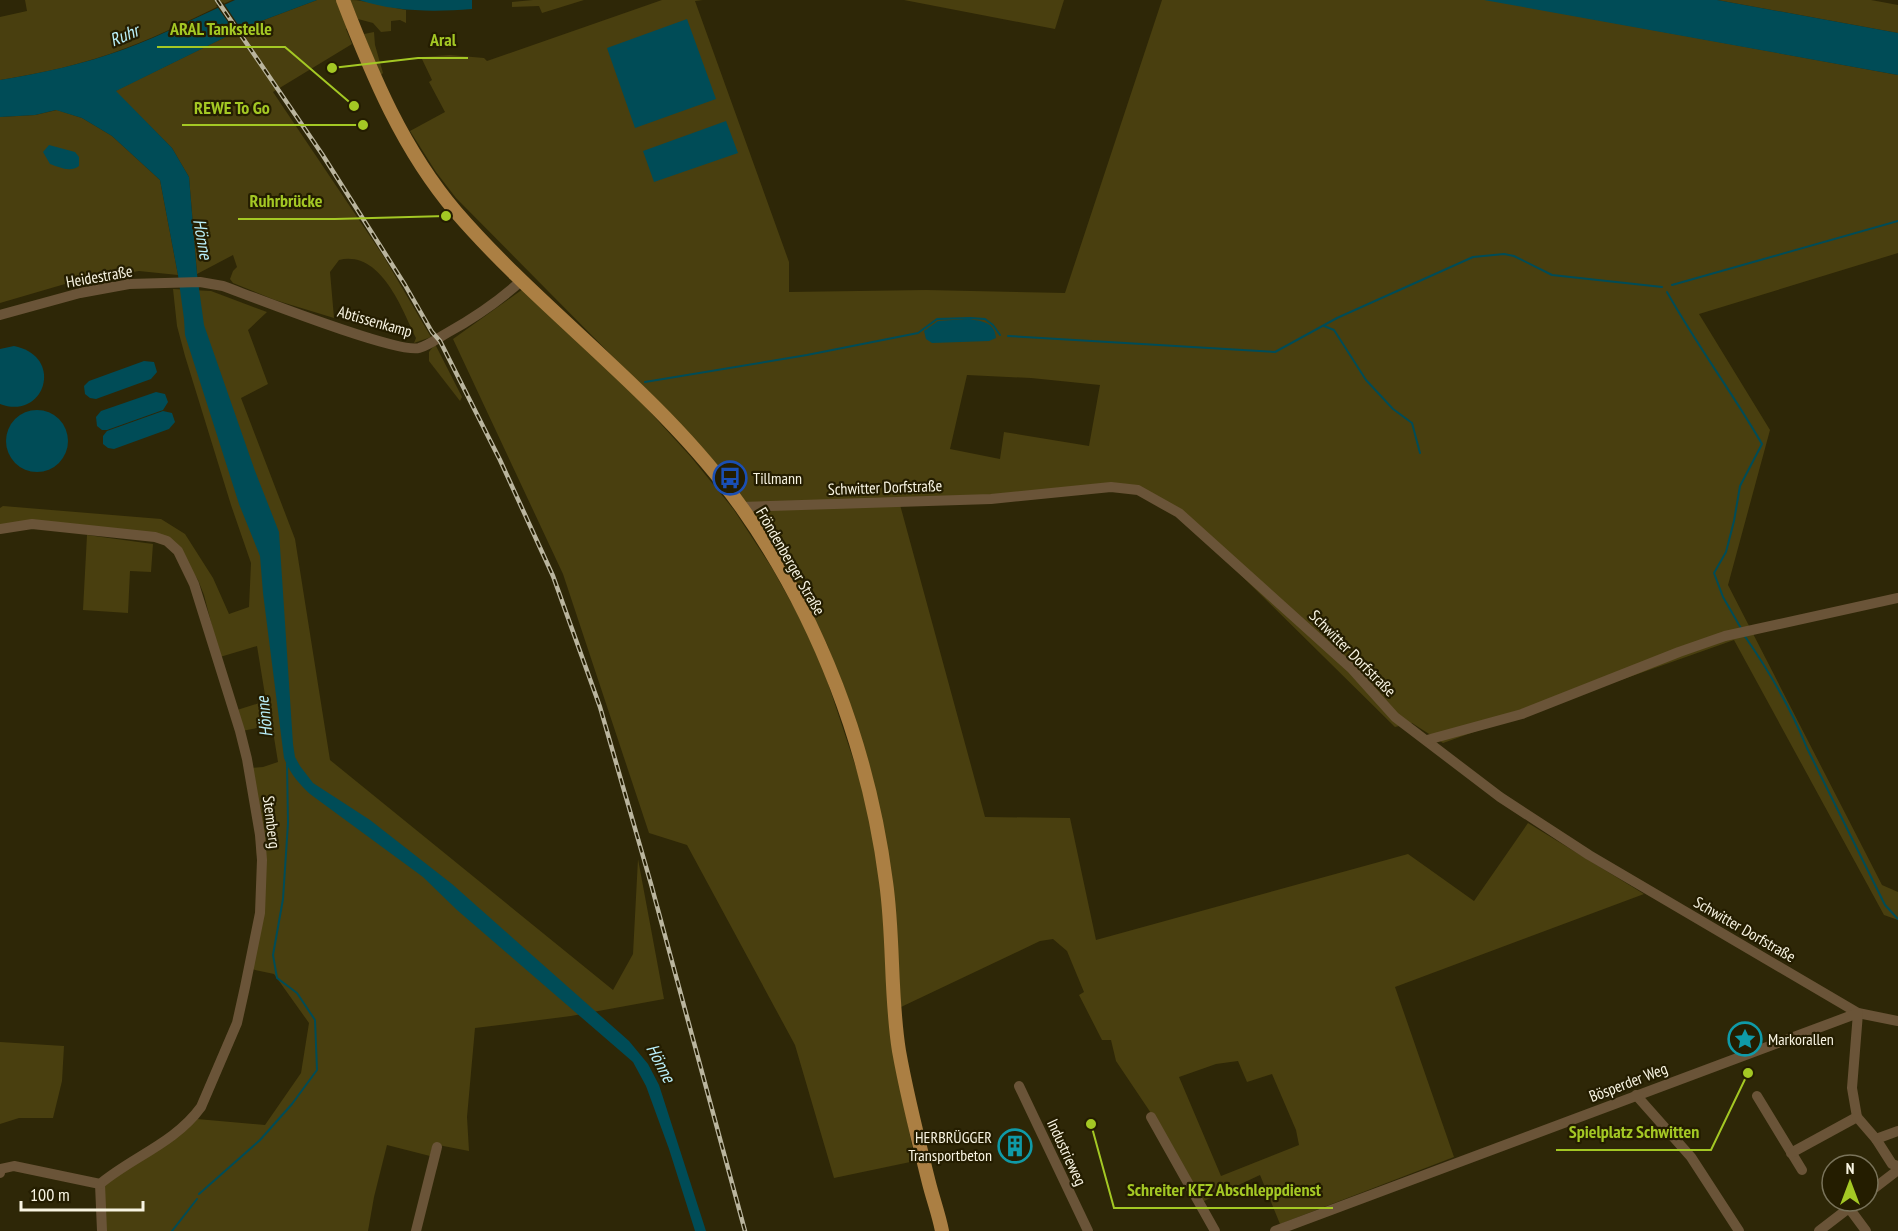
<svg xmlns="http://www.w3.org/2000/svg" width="1898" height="1231" font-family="'PT Sans Narrow',sans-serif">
  <rect width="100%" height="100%" fill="#2e2707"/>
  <g fill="#493f0f" fill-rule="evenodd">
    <path d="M25 0H232C197 16 162 35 126 48 85 64 43 73 0 80V17L27 11Z"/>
    <path d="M317 0H336L349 27 346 29 352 44 273 92 384 257 431 337 414 343 416 338C402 309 381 250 339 260L330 272 334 318 275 300 233 283 230 279 233 271 237 267 233 255 197 274 189 177 172 148 115 91 248 26Z"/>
    <path d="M350 0C365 0 389 7 406 10V23L400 20 391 21V31L381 32 373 23 358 19Z"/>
    <polygon points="533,0 584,0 542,13 539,6 512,7 512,2"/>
    <path d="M662 0H703L695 1 789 262V292L926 290 1065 293 1162 0H1489L1898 75V253L1699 314 1770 430 1728 585 1882 885 1898 892V920L1884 915 1734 640 1443 743 1412 723 1395 727 1182 517 1141 492 1111 487 899 501 985 817 1070 818 1096 940 1408 854 1474 901 1528 823 1644 894 1395 987 1454 1157 1280 1224 1260 1175 1202 1202 1161 1128 1116 1061 1111 1040H1102L1079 995 1084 992 1067 951 1053 939 1040 941 901 1007 890 867 857 727 827 644 773 542 721 471 636 380 456 198 436 172 410 131 445 112 429 82 432 80 421 57 450 55 484 58 487 61ZM967 375 1031 378 1100 385 1089 446 1004 432 1000 459 950 449ZM1238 1061 1247 1082 1272 1074 1296 1130 1299 1145 1221 1176 1179 1077 1216 1064Z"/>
    <polygon points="904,0 1064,0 1055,29"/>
    <polygon points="1717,0 1871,0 1898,5 1898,33"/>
    <polygon points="374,32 375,45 383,73 380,76 364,34"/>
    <polygon points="57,110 82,118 112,136 160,180 178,275 139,271 65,284 0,303 0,117 35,115"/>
    <polygon points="173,289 211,291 267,312 248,330 268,384 241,398 295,539 330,760 613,990 633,954 638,859 664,999 571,1016 475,1028 467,1117 469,1151 433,1144 430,1156 387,1145 374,1197 368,1231 105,1231 105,1184 197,1119 265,1125 301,1073 309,1023 274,974 251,969 261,916 251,768 263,767 278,762 272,725 242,731 237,710 266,701 257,646 220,657 204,595 198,580 171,539 0,525 0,508 3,506 161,519 185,534 213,578 229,614 249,607 251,563 231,505 185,356 177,326"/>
    <polygon points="523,289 630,390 691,457 734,510 772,568 816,647 867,801 882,887 893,1050 915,1161 834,1178 795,1045 687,845 649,833 563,574 453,339"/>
    <polygon points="435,344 462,397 460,401 429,361 429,352"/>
    <polygon points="87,535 153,544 151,572 130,571 128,613 83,610"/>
    <polygon points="0,1042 64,1046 62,1081 53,1118 19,1118 0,1124"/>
  </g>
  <g fill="#004c57">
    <path d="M235 0H317L248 26 116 91 172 148 189 177 197 274 204 325 255 471 279 532 293 744 295 757 300 766 313 783 370 820 452 884 629 1041 648 1064 659 1085 706 1231H695L669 1149 646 1086 633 1062 457 910 423 877 310 794C298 783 290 773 284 758L263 593 260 556 239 504 185 335 184 319 178 275 160 180 112 136 82 118 56 110 35 115 0 117V80C43 73 84 64 125 49 163 35 199 16 235 0Z"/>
    <path d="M359 0H472V9C434 12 396 12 359 0Z"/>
    <polygon points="1484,0 1717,0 1898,33 1898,75"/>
    <polygon points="687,19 716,99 635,128 607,48"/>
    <polygon points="726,121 738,153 654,182 643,151"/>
    <path d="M49 145 75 152 79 157V166C70 173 59 167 50 164L43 152Z"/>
    <path d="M968 319C982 321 995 322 996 338L989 341 932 343 926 339 924 331 938 321Z"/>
    <path d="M14 346C65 356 45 421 0 404V349Z"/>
    <polygon points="144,361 154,362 157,372 151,379 96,399 90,398 85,394 84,386 89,381"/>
    <polygon points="156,392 165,394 168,402 163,410 107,430 102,430 97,426 96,417 101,411"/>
    <circle cx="37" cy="441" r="31"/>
    <polygon points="163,411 172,413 175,422 169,429 114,449 108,448 103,444 103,436 107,431"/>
  </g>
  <polygon fill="#2e2707" points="223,2 243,32 237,35 216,5"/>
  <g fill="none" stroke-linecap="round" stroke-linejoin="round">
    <g stroke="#004c57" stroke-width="2">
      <polyline points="1672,285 1898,221"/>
      <path d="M1667 292C1696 344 1732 392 1762 444L1740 486 1734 521 1726 552 1714 573 1723 597 1742 630"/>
      <polyline points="1324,326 1334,330 1366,380 1393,409 1412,423 1420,453"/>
      <polyline points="1008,336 1275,352 1337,318 1473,257 1504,254 1514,256 1552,275 1662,287"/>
      <polyline points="645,382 807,355 918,333 937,319 970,318 985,319 993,325 1000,335"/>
      <path d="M1744 635C1769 671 1791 708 1807 748L1885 905 1898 919"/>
      <polyline points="199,1194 260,1140 292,1104 317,1070 315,1020 297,993 277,978 273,955 283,899 288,823 287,764"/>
      <polyline points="172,1231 197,1199"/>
    </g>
    <g stroke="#6a5438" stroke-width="10">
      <path d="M0 315 80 293 129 284 200 282 223 286C253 297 397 354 419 348 429 345 438 338 447 333 474 318 499 301 522 280"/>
      <polyline points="741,507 991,499 1111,487 1138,490 1179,513 1351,668 1395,717 1500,797 1589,855 1858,1013 1898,1021"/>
      <path d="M0 529 32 524 155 537 167 541 178 551 194 584 240 731 247 759 260 835 262 860 260 913 245 987 237 1023 201 1107C175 1143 132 1157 100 1184L102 1231"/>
      <polyline points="1427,740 1522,714 1679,652 1725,636 1898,598"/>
      <polyline points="1019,1086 1088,1231"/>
      <polyline points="1636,1095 1691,1157 1739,1231"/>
      <polyline points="1757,1096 1802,1170"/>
      <polyline points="1151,1117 1215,1231"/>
      <polyline points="1876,1139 1898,1131"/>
      <polyline points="1791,1153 1857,1117"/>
      <polyline points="0,1173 1,1169 14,1166 100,1184"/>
      <polyline points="1868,1193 1898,1170"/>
      <polyline points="1849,1208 1866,1231"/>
      <polyline points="416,1231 437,1147"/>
      <polyline points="1275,1231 1858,1013 1852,1088 1857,1117 1876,1139 1892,1164 1898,1166"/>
      <polyline points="1819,1231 1858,1201"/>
    </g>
    <path stroke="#ab7f43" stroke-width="14" d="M343 0C372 75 403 150 456 212 545 315 662 395 742 508 819 617 869 749 886 882 894 938 890 995 899 1051 907 1096 918 1139 929 1183 933 1199 939 1215 942 1231"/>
    <g stroke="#bab59e" stroke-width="4.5">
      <polyline id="rail" points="217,0 322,154 405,285 432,332 440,341 500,460 553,576 600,707 651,884 745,1231"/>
    </g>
    <use href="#rail" stroke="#241d00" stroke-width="2" stroke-dasharray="7" stroke-linecap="butt"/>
  </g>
  <defs>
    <g id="bus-ring" transform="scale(1.725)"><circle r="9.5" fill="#241d00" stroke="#1a4fb4" stroke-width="1.5"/><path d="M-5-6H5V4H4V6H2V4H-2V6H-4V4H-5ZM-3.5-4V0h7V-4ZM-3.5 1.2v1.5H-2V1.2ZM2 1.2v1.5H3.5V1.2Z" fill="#1a4fb4"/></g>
    <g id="sight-ring" transform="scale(1.725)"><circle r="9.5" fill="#241d00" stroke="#0f9aa8" stroke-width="1.5"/><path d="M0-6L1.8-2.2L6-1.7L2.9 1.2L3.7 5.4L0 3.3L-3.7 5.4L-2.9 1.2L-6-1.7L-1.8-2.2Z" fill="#0f9aa8"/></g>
    <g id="building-ring" transform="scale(1.725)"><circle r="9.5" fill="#241d00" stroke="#0f9aa8" stroke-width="1.5"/><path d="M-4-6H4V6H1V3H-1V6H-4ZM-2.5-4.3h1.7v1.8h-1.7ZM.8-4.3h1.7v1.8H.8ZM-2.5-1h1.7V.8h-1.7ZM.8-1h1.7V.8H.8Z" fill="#0f9aa8"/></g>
  </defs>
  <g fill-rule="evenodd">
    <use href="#bus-ring" x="730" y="478"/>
    <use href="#sight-ring" x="1745" y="1039"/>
    <use href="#building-ring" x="1015" y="1146"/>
  </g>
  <g text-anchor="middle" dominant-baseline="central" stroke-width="4.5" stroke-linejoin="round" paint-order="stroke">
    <g font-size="16" fill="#f8f4e2" stroke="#241d00">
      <text transform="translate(99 276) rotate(-10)">Heidestraße</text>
      <text transform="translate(375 321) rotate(16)">Abtissenkamp</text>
      <text transform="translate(885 487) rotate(-2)">Schwitter Dorfstraße</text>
      <text transform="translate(791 561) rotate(60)">Fröndenberger Straße</text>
      <text transform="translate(1353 653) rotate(45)">Schwitter Dorfstraße</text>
      <text transform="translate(272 822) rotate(83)">Stemberg</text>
      <text transform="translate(1745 929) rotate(30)">Schwitter Dorfstraße</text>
      <text transform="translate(1628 1082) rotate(-21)">Bösperder Weg</text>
      <text transform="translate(1067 1152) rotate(65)">Industrieweg</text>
    </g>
    <g font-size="16" fill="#f8f4e2" stroke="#241d00" text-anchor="start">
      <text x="753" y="478">Tillmann</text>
      <text x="1768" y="1039">Markorallen</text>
      <text x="992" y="1137" text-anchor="end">HERBRÜGGER<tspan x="992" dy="18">Transportbeton</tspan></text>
    </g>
    <g font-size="18" font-style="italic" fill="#b9eff9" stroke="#241d00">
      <text transform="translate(124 35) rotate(-23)">Ruhr</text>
      <text transform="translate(203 239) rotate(80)">Hönne</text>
      <text transform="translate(264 717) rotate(-96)">Hönne</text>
      <text transform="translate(661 1063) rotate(62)">Hönne</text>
    </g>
  </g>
  <path fill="none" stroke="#a4c824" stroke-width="2" d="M354 106L285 47H157M332 68L418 58H468M363 125L282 125H182M446 216L335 219H238M1748 1073L1711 1150H1556M1091 1124L1114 1208H1333"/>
  <g fill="#a4c824" stroke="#241d00" stroke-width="2">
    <circle cx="354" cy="106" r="6"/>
    <circle cx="332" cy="68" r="6"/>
    <circle cx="363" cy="125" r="6"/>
    <circle cx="446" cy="216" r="6"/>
    <circle cx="1748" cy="1073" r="6"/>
    <circle cx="1091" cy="1124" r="6"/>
  </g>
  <g font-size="18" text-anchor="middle" font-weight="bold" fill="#a4c824" stroke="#241d00" stroke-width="4.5" stroke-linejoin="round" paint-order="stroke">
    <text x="221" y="35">ARAL Tankstelle</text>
    <text x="443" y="46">Aral</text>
    <text x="232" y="114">REWE To Go</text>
    <text x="286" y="207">Ruhrbrücke</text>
    <text x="1634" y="1138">Spielplatz Schwitten</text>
    <text x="1224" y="1196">Schreiter KFZ Abschleppdienst</text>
  </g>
  <g transform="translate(1850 1183)"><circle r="28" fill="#241d00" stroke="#79735a" stroke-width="1.5"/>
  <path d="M0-4.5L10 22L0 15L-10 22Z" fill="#a4c824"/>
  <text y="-9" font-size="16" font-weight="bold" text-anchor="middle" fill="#f8f4e2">N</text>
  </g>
  <path d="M21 1201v9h122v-9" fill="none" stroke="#f8f4e2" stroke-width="3"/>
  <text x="30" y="1201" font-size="18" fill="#f8f4e2" stroke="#241d00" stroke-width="4.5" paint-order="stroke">100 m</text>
</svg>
